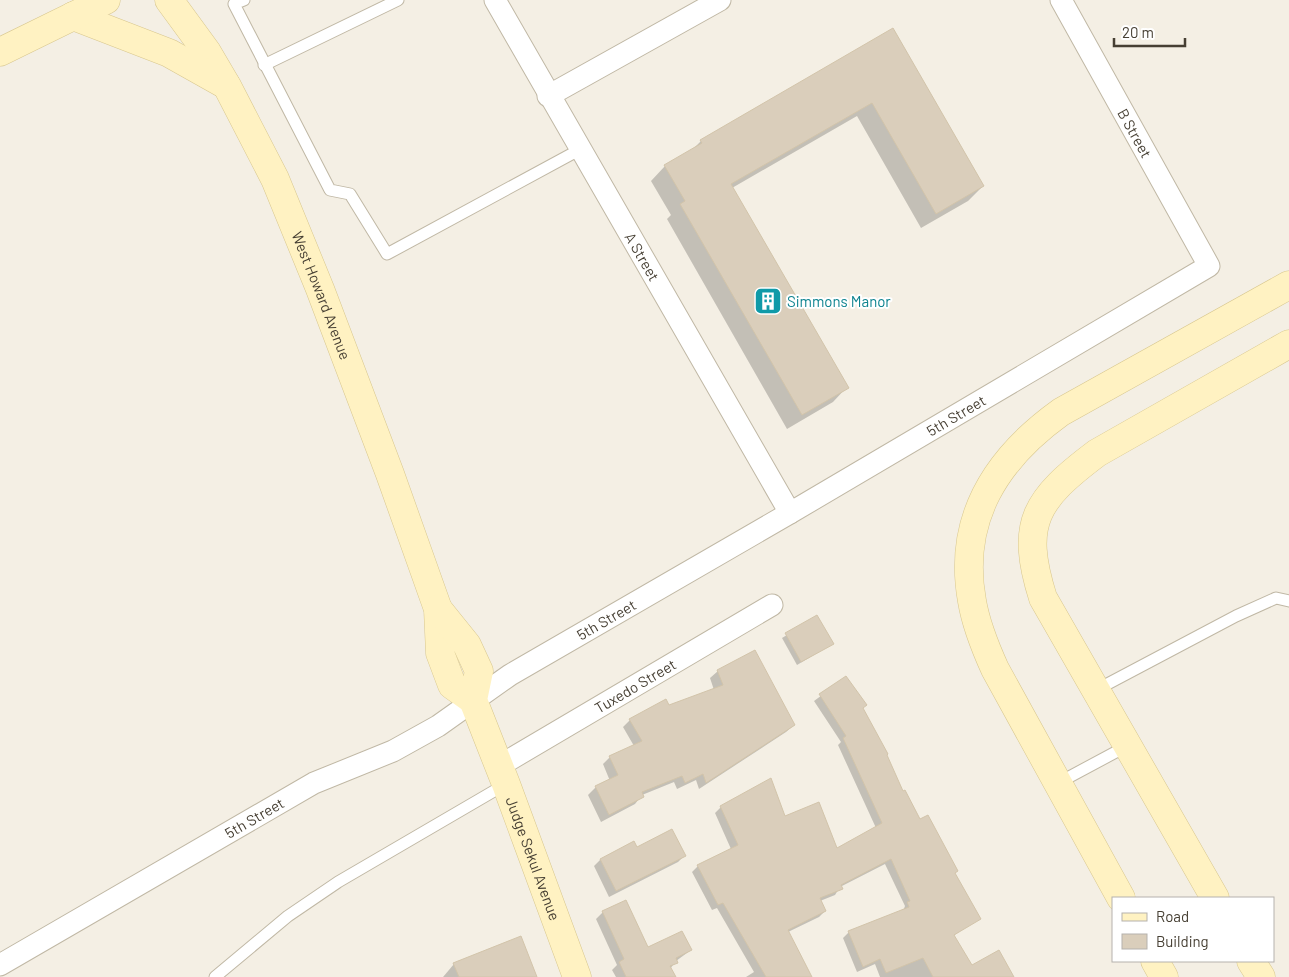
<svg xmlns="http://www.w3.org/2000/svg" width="1289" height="977" font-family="Barlow,sans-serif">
  <rect width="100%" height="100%" fill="#f4efe4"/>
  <g fill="#0003">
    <polygon points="893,30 983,186 968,201 921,228 857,116 732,188 847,387 833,402 787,429 667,219 671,215 651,181 665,166 690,152 701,141"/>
    <polygon points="817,617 832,644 797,665 782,638"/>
    <polygon points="718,671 794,725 786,732 699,789 696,780 677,789 674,782 642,795 635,804 601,822 588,795 596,787 610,781 603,764 610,757 634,746 623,727 630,720 714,690 710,678"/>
    <polygon points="845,678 902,792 979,918 953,936 972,967 1013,977 880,977 875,964 857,972 843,938 849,932 903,911 905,906 885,864 840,887 835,895 820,901 825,911 819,917 788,932 811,977 746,977 754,972 717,908 712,910 692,872 698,866 731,849 715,813 721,807 784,818 836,849 876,828 838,745 841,742 814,701"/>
    <polygon points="634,843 637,848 685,855 678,862 609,897 594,866 600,860"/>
    <polygon points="603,912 647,949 691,950 676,961 670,969 674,977 616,977 612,970 617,965 596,919"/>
    <polygon points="454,964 536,977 443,977"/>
  </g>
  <g fill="#dacebb" stroke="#d2c4aa">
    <polygon points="893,28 984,186 936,214 872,103 731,184 849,388 802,415 680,204 685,201 664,165 702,143 700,140"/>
    <polygon points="817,615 834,644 801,662 785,633"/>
    <polygon points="755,650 795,725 706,783 703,774 685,783 682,776 642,792 644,797 609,815 595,786 618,775 609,756 642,741 629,719 666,699 669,705 723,685 717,670"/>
    <polygon points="846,676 867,705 863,708 888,754 887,755 903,791 905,790 920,819 928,815 958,871 955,873 981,919 954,935 972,965 999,950 1014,977 933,977 923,958 886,973 880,959 863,967 848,931 909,907 907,902 910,901 891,859 841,885 843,889 820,898 826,911 788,930 812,977 766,977 723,903 718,905 697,865 738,845 720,806 771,778 785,816 819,802 837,848 882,823 843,738 846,736 819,694"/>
    <polygon points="672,829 686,856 616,891 600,859 634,841 637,847"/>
    <polygon points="626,900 648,947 682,931 692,950 676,958 678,963 670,966 676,977 626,977 619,962 624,959 602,911"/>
    <polygon points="521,936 537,977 459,977 453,963"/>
  </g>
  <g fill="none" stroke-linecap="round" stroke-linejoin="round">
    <g stroke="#c0b8a5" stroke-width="13">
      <g id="lane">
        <polyline points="244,0 234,4 330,190 350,194 387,254 579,150"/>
        <polyline points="264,65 398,0"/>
        <polyline points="1096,690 1236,616 1276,598 1289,601"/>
        <polyline points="1058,783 1127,746"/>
        <polyline points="215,977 288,916 338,882 506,784"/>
      </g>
    </g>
    <g stroke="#c0b8a5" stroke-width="23">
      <g id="street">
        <path id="s1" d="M495 0 790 513"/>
        <polyline points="548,96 720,0"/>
        <path id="s2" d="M499 766 772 605"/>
        <path id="s3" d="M0 965 314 783 393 751 438 726 510 675 790 513 1209 266 1061 0"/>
      </g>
    </g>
    <g stroke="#d8c78e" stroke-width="29">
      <g id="secondary">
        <path id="s4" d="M169 0 207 52 227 86 275 179 320 289 390 474 438 609 440 653 452 685 473 700"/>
        <polyline points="73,16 169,53 226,85"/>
        <polyline points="0,52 106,0"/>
        <path id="s5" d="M438 609 467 645 479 671 473 700 506 784 577 977"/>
        <path d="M1121 898 995 669C985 647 976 625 972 601 957 518 997 458 1061 412L1289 285"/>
        <path d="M1215 898 1043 598C1019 522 1036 499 1097 453L1289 344"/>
        <polyline points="1155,961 1164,977"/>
        <polyline points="1251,961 1261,977"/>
      </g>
    </g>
    <use href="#lane" stroke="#fff" stroke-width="11"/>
    <use href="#street" stroke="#fff" stroke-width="21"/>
    <use href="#secondary" stroke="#fff2c2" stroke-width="28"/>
  </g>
  <defs>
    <g id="building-square" transform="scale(1.4375)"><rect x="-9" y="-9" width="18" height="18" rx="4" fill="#0f9aa8" stroke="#fff"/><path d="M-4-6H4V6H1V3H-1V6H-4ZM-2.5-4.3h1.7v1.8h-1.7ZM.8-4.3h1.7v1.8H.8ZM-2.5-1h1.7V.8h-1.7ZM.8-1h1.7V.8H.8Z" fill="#fff"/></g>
  </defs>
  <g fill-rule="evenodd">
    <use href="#building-square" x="768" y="301"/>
  </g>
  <g text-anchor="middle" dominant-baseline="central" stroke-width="4" stroke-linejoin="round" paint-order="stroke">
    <g font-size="15" fill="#463f33" stroke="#fff">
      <text transform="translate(1135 133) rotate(61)">B Street</text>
      <text stroke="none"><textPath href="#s1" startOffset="296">A Street</textPath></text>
      <text stroke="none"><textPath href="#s4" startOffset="334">West Howard Avenue</textPath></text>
      <text stroke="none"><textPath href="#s3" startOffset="1104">5th Street</textPath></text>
      <text stroke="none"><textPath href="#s3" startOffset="699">5th Street</textPath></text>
      <text stroke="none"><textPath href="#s2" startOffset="158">Tuxedo Street</textPath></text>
      <text stroke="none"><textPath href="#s3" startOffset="294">5th Street</textPath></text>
      <text stroke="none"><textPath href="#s5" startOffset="274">Judge Sekul Avenue</textPath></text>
    </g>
    <g font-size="15" fill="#0d838f" stroke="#fff" text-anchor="start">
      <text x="787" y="301">Simmons Manor</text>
    </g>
  </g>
  <rect x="1112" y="897" width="162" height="65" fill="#ffffff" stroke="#b5b2ad"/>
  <rect x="1122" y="913" width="25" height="8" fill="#fff2c2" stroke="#b5b2ad"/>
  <text x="1156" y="922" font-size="15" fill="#463f33">Road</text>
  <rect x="1122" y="934" width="25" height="15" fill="#dacebb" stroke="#b5b2ad"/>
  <text x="1156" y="947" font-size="15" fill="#463f33">Building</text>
  <path d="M1114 38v8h71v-8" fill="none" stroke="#463f33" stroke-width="2.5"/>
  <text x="1122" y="38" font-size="15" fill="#463f33" stroke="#ffffff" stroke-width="4" paint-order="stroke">20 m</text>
</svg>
